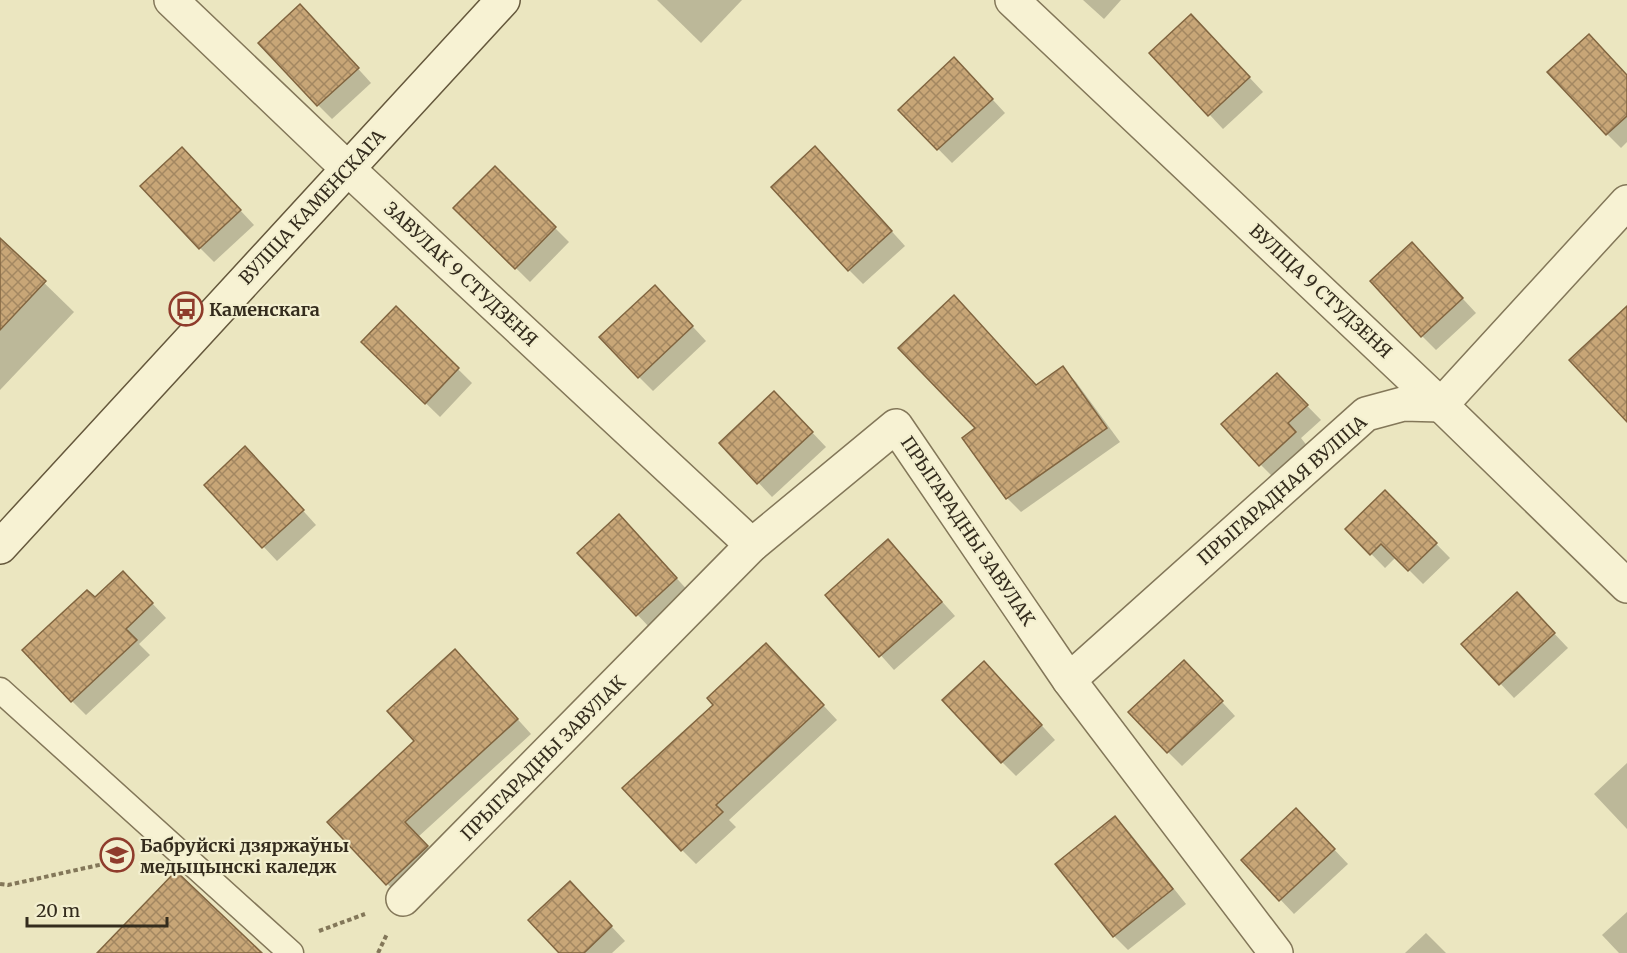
<svg xmlns="http://www.w3.org/2000/svg" width="1627" height="953" font-family="Merriweather,serif">
  <defs>
    <pattern id="building-cross-hatch" width="8" height="8" patternUnits="userSpaceOnUse" patternTransform="scale(1.5)"><rect width="8" height="8" fill="#c8a677"/><path d="M0 0l8 8M0 8l8-8" fill="none" stroke="#a38761"/></pattern>
  </defs>
  <rect width="100%" height="100%" fill="#ebe6c0"/>
  <g fill="#0003">
    <polygon points="657,0 742,0 701,43"/>
    <polygon points="1083,0 1121,0 1104,19"/>
    <polygon points="314,20 371,83 332,119 318,105"/>
    <polygon points="1205,30 1263,92 1223,129 1152,53"/>
    <polygon points="968,73 1005,113 952,163 900,110"/>
    <polygon points="1627,76 1627,142 1621,148 1607,134"/>
    <polygon points="829,162 905,246 863,284 849,270"/>
    <polygon points="196,163 254,225 214,262 200,248"/>
    <polygon points="495,168 569,242 530,282 455,208"/>
    <polygon points="0,240 74,312 0,390"/>
    <polygon points="1425,258 1476,313 1436,350 1422,336"/>
    <polygon points="669,301 706,341 653,391 639,377"/>
    <polygon points="396,308 472,383 440,417 363,342"/>
    <polygon points="1062,368 1076,382 1120,442 1021,512 1007,498 964,438"/>
    <polygon points="1277,375 1321,420 1301,438 1308,447 1274,478 1261,465"/>
    <polygon points="788,407 826,447 772,497 721,443"/>
    <polygon points="259,462 316,525 277,561 206,485"/>
    <polygon points="1399,506 1450,558 1423,584 1396,557 1385,568 1347,529"/>
    <polygon points="633,530 690,593 651,629 579,553"/>
    <polygon points="888,541 955,616 894,670 827,595"/>
    <polygon points="137,587 166,618 139,644 150,655 86,715 72,701 95,599"/>
    <polygon points="1530,608 1568,648 1514,698 1463,644"/>
    <polygon points="780,659 837,720 729,820 736,827 696,864 682,850"/>
    <polygon points="469,665 531,734 418,837 440,861 401,898 329,823 417,741"/>
    <polygon points="1198,676 1235,716 1182,766 1168,752"/>
    <polygon points="998,677 1055,740 1016,776 1002,762"/>
    <polygon points="1627,763 1627,829 1594,794"/>
    <polygon points="1115,818 1129,832 1186,904 1128,950 1114,936"/>
    <polygon points="1310,824 1348,864 1294,914 1243,860"/>
    <polygon points="584,897 625,941 612,953 561,953"/>
    <polygon points="1627,912 1627,953 1619,953 1602,935"/>
    <polygon points="1426,933 1446,953 1405,953"/>
  </g>
  <g fill="url(#building-cross-hatch)" stroke="#816540" stroke-width="1.5">
    <polygon points="300,4 359,68 317,106 258,43"/>
    <polygon points="1191,14 1250,77 1208,116 1149,53"/>
    <polygon points="1589,34 1627,75 1627,116 1606,135 1547,72"/>
    <polygon points="954,57 993,99 937,150 898,110"/>
    <polygon points="815,146 892,231 848,271 771,187"/>
    <polygon points="182,147 241,210 199,249 140,186"/>
    <polygon points="495,166 556,227 515,269 453,208"/>
    <polygon points="0,238 46,281 0,330"/>
    <polygon points="1412,242 1463,298 1421,337 1370,281"/>
    <polygon points="655,285 693,326 638,378 599,337"/>
    <polygon points="954,295 1036,385 1063,366 1107,428 1006,499 962,438 975,428 898,348"/>
    <polygon points="396,306 459,368 425,404 361,342"/>
    <polygon points="1627,306 1627,422 1569,360"/>
    <polygon points="1277,373 1308,405 1288,423 1296,432 1259,466 1221,424"/>
    <polygon points="774,391 813,432 757,484 719,443"/>
    <polygon points="245,446 304,510 262,548 204,485"/>
    <polygon points="1385,490 1437,543 1408,571 1381,544 1370,555 1345,529"/>
    <polygon points="619,514 677,578 636,616 577,553"/>
    <polygon points="888,539 942,602 879,657 825,595"/>
    <polygon points="123,571 153,603 126,629 137,640 71,702 22,650 87,590 95,597"/>
    <polygon points="1517,592 1555,633 1499,685 1461,644"/>
    <polygon points="766,643 824,705 716,805 723,812 681,851 622,788 713,705 707,698"/>
    <polygon points="455,649 518,719 405,822 428,846 386,885 327,822 414,741 387,711"/>
    <polygon points="1184,660 1223,701 1167,753 1128,712"/>
    <polygon points="984,661 1042,725 1001,763 942,700"/>
    <polygon points="1296,808 1335,849 1279,901 1241,860"/>
    <polygon points="1115,816 1173,889 1113,937 1055,864"/>
    <polygon points="176,871 262,953 97,953"/>
    <polygon points="570,881 612,926 584,953 559,953 528,920"/>
  </g>
  <g fill="none" stroke-linecap="round" stroke-linejoin="round">
    <g stroke="#837759" stroke-width="27">
      <polyline id="lane" points="0,690 291,953"/>
    </g>
    <g stroke="#837759" stroke-width="36">
      <g id="street">
        <polyline points="171,0 347,168 752,545"/>
        <polyline points="1012,0 1441,405 1627,586"/>
        <polyline points="1069,680 1366,414 1403,404 1441,405 1627,202"/>
        <polyline points="403,899 752,545 896,426 1069,680 1276,953"/>
      </g>
    </g>
    <g stroke="#65583c" stroke-width="36">
      <polyline id="secondary" points="0,547 503,0"/>
    </g>
    <g stroke="#837759" stroke-width="4" stroke-dasharray="4.5 3" stroke-linecap="butt">
      <polyline points="0,884 8,885 131,858"/>
      <polyline points="319,931 365,914"/>
      <polyline points="378,953 387,934"/>
    </g>
    <use href="#lane" stroke="#f7f2d3" stroke-width="24"/>
    <use href="#street" stroke="#f7f2d3" stroke-width="33"/>
    <use href="#secondary" stroke="#f7f2d3" stroke-width="33"/>
  </g>
  <defs>
    <g id="bus-ring" transform="scale(1.725)"><circle r="9.5" fill="#f3efcf" stroke="#8f3c2c" stroke-width="1.5"/><path d="M-5-6H5V4H4V6H2V4H-2V6H-4V4H-5ZM-3.5-4V0h7V-4ZM-3.5 1.2v1.5H-2V1.2ZM2 1.2v1.5H3.5V1.2Z" fill="#8f3c2c"/></g>
    <g id="university-ring" transform="scale(1.725)"><circle r="9.5" fill="#f3efcf" stroke="#8f3c2c" stroke-width="1.5"/><path d="M0-5L7-2L0 1L-7-2ZM-4 1L0 2.5L4 1V4Q0 6-4 4Z" fill="#8f3c2c"/></g>
  </defs>
  <g fill-rule="evenodd">
    <use href="#bus-ring" x="186" y="309"/>
    <use href="#university-ring" x="117" y="855"/>
  </g>
  <g text-anchor="middle" dominant-baseline="central" stroke-width="4.5" stroke-linejoin="round" paint-order="stroke">
    <g font-size="18" fill="#342c1d" stroke="#f3efcf">
      <text transform="translate(312 207) rotate(-47)">ВУЛІЦА КАМЕНСКАГА</text>
      <text transform="translate(461 274) rotate(43)">ЗАВУЛАК 9 СТУДЗЕНЯ</text>
      <text transform="translate(1321 291) rotate(43)">ВУЛІЦА 9 СТУДЗЕНЯ</text>
      <text transform="translate(1282 490) rotate(-41)">ПРЫГАРАДНАЯ ВУЛІЦА</text>
      <text transform="translate(968 531) rotate(56)">ПРЫГАРАДНЫ ЗАВУЛАК</text>
      <text transform="translate(543 758) rotate(-45)">ПРЫГАРАДНЫ ЗАВУЛАК</text>
    </g>
    <g font-size="18" font-weight="bold" fill="#342c1d" stroke="#f3efcf" text-anchor="start">
      <text x="209" y="309">Каменскага</text>
      <text x="140" y="845">Бабруйскі дзяржаўны<tspan x="140" dy="21">медыцынскі каледж</tspan></text>
    </g>
  </g>
  <path d="M27 917v9h140v-9" fill="none" stroke="#342c1d" stroke-width="3"/>
  <text x="36" y="917" font-size="18" fill="#342c1d" stroke="#f3efcf" stroke-width="4.5" paint-order="stroke">20 m</text>
</svg>
